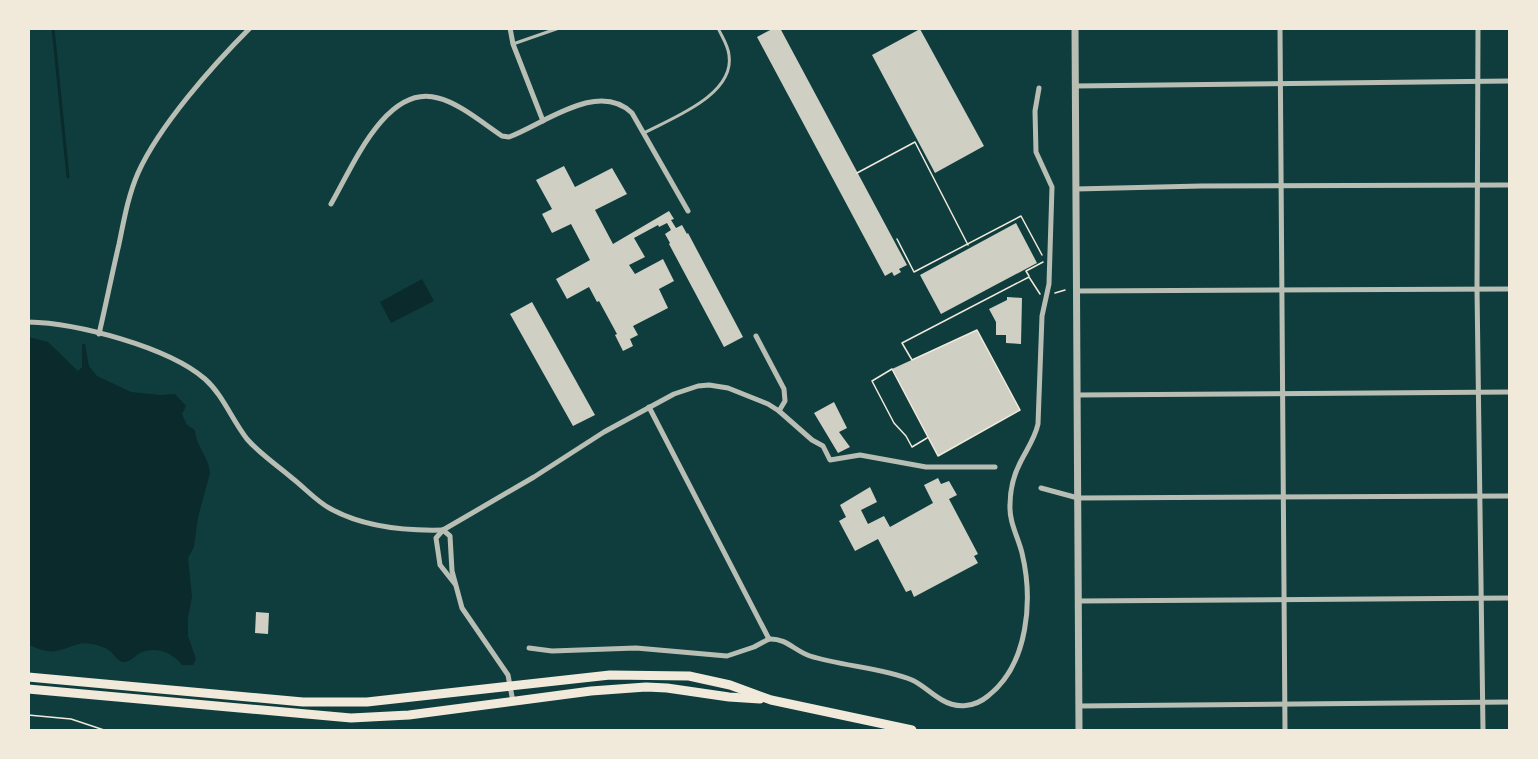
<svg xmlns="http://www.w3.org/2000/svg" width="1538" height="759" font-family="Spectral,serif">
  <rect width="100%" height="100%" fill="#0f3d3e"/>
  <g fill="#0a2a2b">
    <polygon points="422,279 434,301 391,323 380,302"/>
    <path d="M29 337 48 342 78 371 82 367V344H85L89 366 97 376 131 392 160 395 175 394 186 406 182 414 187 425 195 430C196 447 209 457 210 473L198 517 194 547 188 558 192 597 188 618V636L196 659 193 665H182C172 652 156 646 140 653 135 656 130 662 124 662 117 662 115 655 110 651 105 647 98 645 92 644 77 641 70 649 56 651 47 653 37 648 29 645Z"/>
  </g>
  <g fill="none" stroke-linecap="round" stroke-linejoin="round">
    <polyline stroke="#0a2a2b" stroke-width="3" points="53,28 68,177"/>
  </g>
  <g fill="#cfcfc3">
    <polygon points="774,28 780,28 907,265 899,269 901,272 894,276 892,272 885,276 757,37"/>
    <polygon points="920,29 984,146 935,173 872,55"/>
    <polygon points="564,166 575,187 612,168 627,194 595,210 613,244 669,211 674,219 671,220 676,228 682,225 687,234 688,233 743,337 724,347 669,244 670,243 665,234 671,230 667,223 659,227 658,225 634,238 645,257 629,265 635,274 663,259 674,281 659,289 668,308 633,326 638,335 630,339 633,346 623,351 615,335 617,334 599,301 597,302 589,287 567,299 556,279 590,260 571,224 552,233 542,214 552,209 536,180"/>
    <polygon points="1016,223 1037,263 941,314 920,275"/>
    <polygon points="1007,297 1022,298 1021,344 1006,343 1006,335 996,335 996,322 989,309 1007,300"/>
    <polygon points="532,302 595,415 573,426 510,314"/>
    <polygon points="977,330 1020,410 938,456 892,369"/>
    <polygon points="834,402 847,428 839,432 850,447 838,453 814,413"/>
    <polygon points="938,478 941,484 949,481 957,495 949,499 978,554 974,556 978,563 914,597 911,590 906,592 878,539 855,551 839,521 846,517 840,505 870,487 877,502 861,510 868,524 884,516 890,527 933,503 924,485"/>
    <polygon points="256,612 269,613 268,634 255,633"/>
  </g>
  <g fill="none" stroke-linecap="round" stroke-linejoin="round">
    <g stroke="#f1e9da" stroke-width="1.5">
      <polyline points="857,173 915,142 968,245"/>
      <polyline points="897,239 914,272 1021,216 1042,255"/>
      <polyline points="1029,276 1026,271 1043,262"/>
      <polyline points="1055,293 1065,290"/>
      <polyline points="927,438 912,447 906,436 894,423 872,381 892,369 938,456 1020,410 977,330 912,360 902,343 1029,277 1040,294"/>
      <polyline points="28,715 71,719 104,730"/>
      <polyline points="240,730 254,730"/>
    </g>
    <g stroke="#b8beb3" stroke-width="3">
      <polyline points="513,44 559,28"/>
      <path d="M644 133C672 118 735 95 729 55 728 45 722 37 718 28"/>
    </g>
    <g stroke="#b8beb3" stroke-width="5">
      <polyline points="510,28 513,44 543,121"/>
      <polyline points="1280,28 1285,730"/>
      <polyline points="1478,28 1477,289 1483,730"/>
      <polyline points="1075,86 1510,81"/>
      <polyline points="1076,189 1201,186 1510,185"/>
      <path d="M331 204C352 168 386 83 438 98 459 103 484 124 502 136L509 137C544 124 598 80 632 113L688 211"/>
      <polyline points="1077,291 1510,289"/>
      <path d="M28 322C77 323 168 347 205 379 223 395 232 420 247 439 260 454 277 465 292 478 305 488 317 502 331 509 364 527 406 531 443 530"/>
      <path d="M99 334C106 304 112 274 119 244 124 220 128 196 138 173 159 126 213 65 250 28"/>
      <polyline points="756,336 784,389 785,401 779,411"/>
      <polyline points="1077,395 1510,392"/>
      <polyline points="649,407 769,639"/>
      <polyline points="1041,488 1078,498 1510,496"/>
      <polyline points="443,530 450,536 452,571 462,608 508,675 513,702"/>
      <polyline points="455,584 440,565 436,538 443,530 534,477 604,432 674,394 698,386 709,385 728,388 768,404 779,411 812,440 823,446 830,460 860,455 926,467 995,467"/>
      <polyline points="1079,601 1510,598"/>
      <path d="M769 639C786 638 795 651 810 656 842 666 883 668 912 680 923 685 931 694 942 700 957 709 975 707 988 696 1029 664 1033 599 1022 553 1018 537 1009 522 1010 505 1010 490 1014 474 1021 461 1027 449 1035 438 1038 424L1042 316 1049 284 1052 187 1036 152 1035 111 1039 88"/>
      <polyline points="529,648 552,651 636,648 727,656 754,647 769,639"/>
      <polyline points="1079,706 1510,702"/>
    </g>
    <polyline stroke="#b8beb3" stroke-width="7" points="1075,28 1079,730"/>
    <g stroke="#f1e9da" stroke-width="9">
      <polyline points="28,677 303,702 367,702 610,675 689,676 730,685 771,700 912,730"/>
      <polyline points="28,689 351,718 409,715 591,691 646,687 667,688 729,697 760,699"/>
    </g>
  </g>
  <rect width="1538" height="759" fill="none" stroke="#f1e9da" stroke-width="60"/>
</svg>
